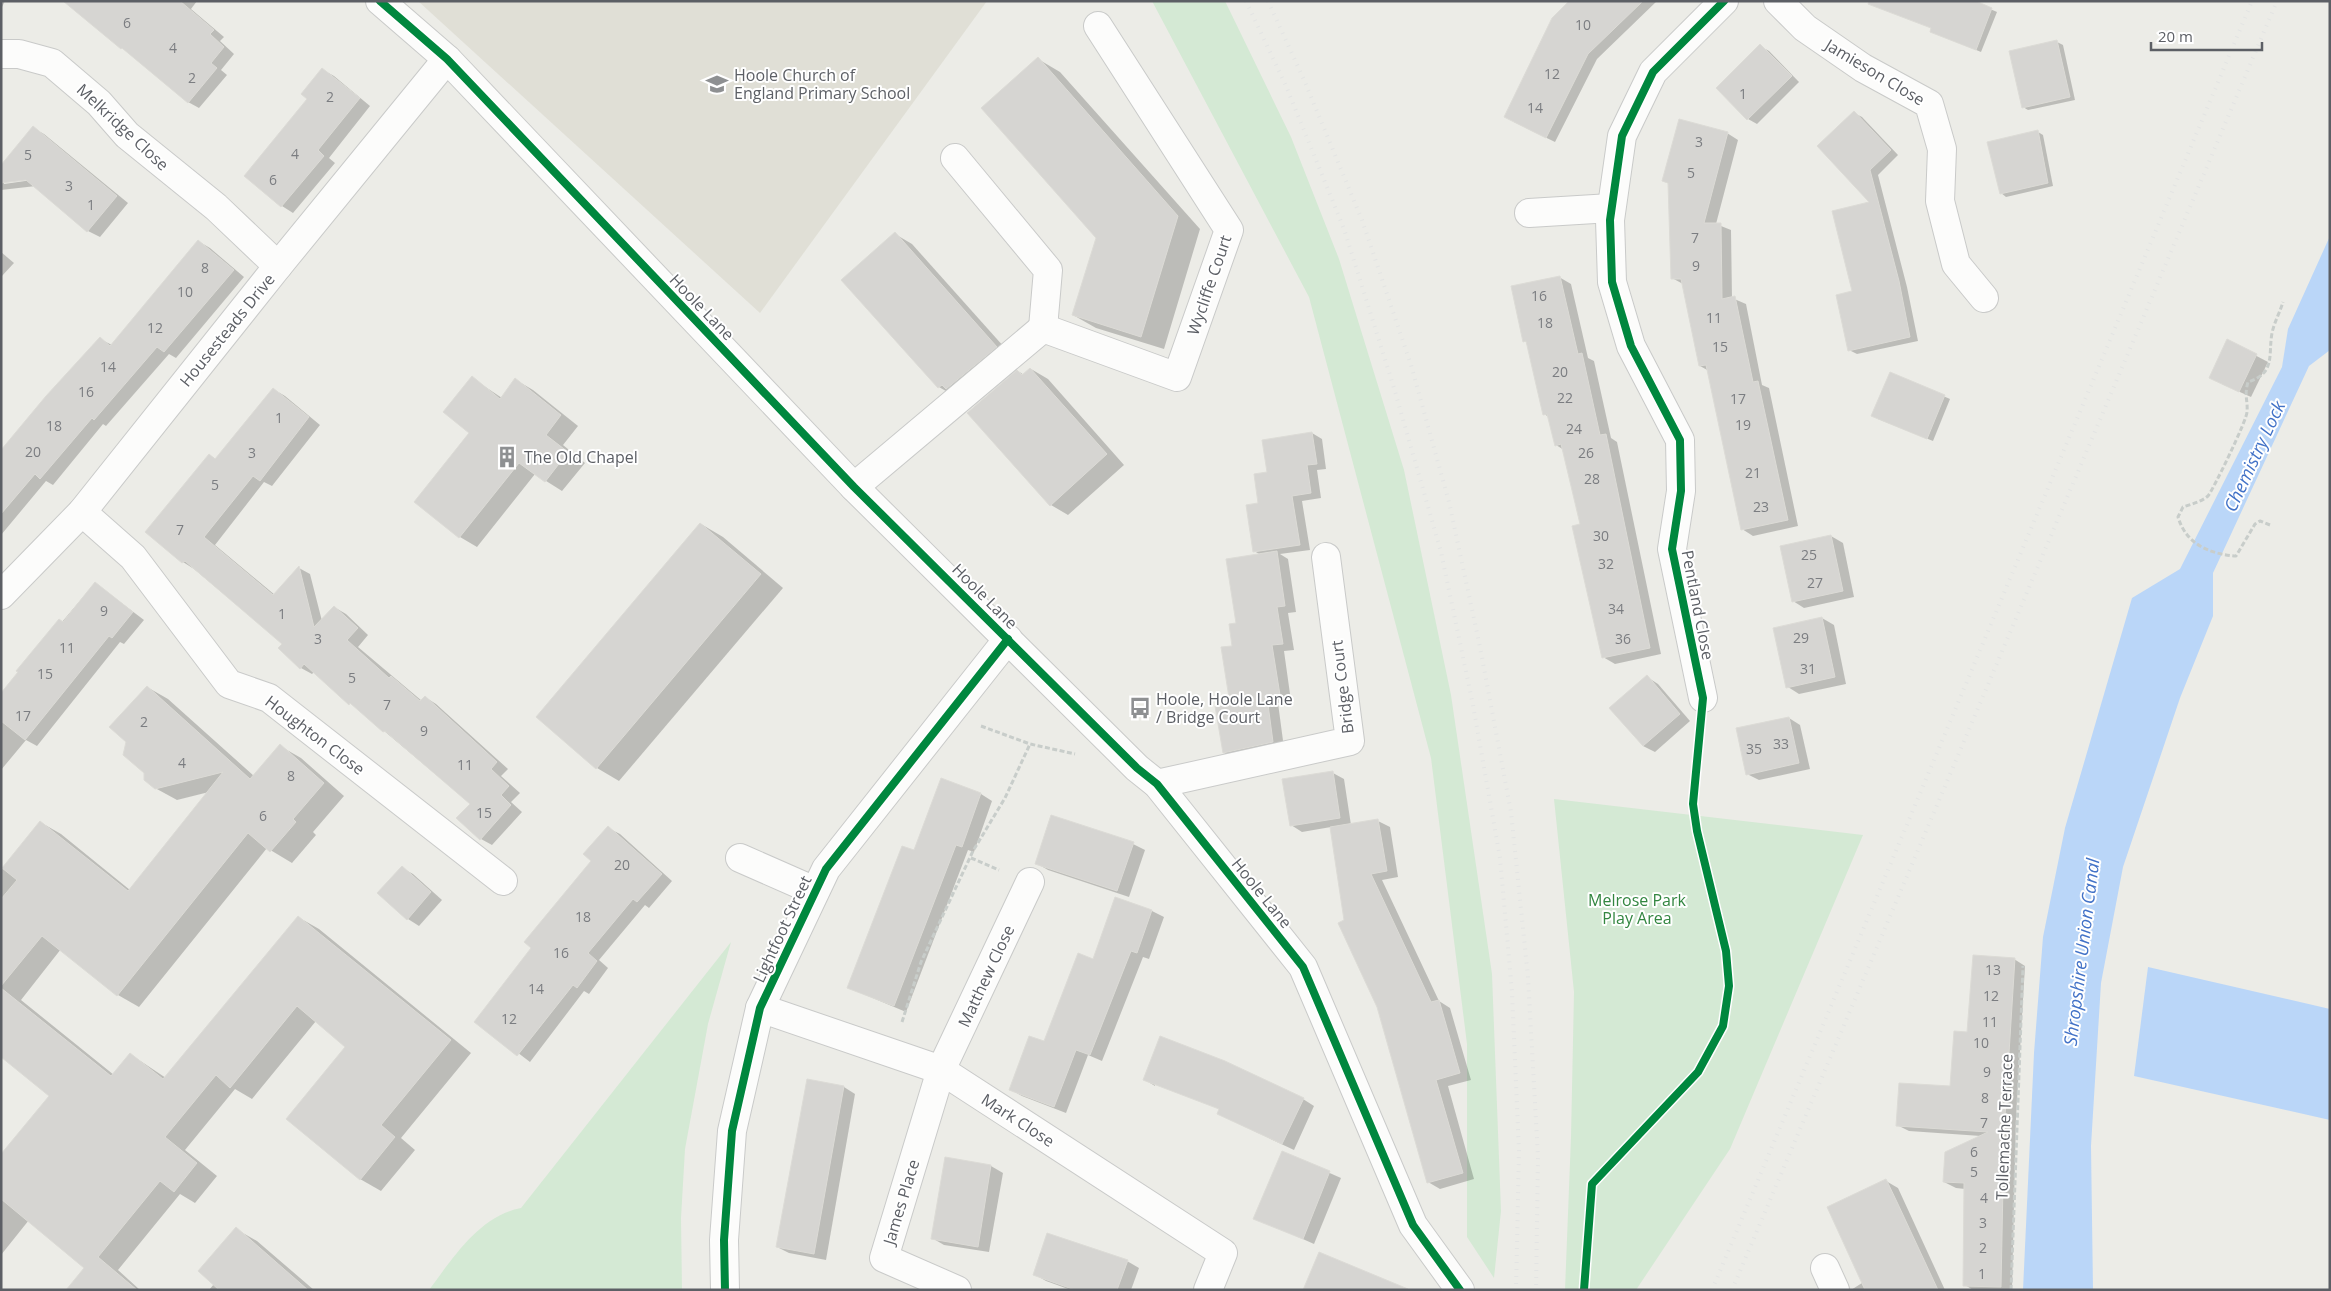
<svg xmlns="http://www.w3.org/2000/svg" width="2331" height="1291" font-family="'Open Sans',sans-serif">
  <rect width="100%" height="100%" fill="#ecece7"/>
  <polygon fill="#e0dfd6" points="418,1 987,1 760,313"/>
  <g fill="#d4e9d4">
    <polygon points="1152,1 1225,1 1291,137 1339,259 1404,470 1451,695 1492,974 1501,1211 1494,1278 1467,1237 1467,1044 1431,758 1309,297"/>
    <polygon points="1554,799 1863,835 1730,1149 1636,1290 1565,1290 1571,1137 1574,992"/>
    <path d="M731 942 708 1024 685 1149 681 1218 682 1290H429C453 1258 479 1216 521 1208Z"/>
  </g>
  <g fill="#bad6f8">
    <polygon points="2330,236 2330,350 2309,366 2213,573 2213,616 2180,698 2123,867 2101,983 2091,1146 2093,1290 2023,1290 2034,1053 2043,937 2065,828 2132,598 2180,569 2282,367 2288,329"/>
    <polygon points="2148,967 2330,1009 2330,1120 2134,1076"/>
  </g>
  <g fill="#0003" fill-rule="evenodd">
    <polygon points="1,1 5,1 1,9"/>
    <polygon points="66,1 197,1 191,9 224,37 220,41 234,54 221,70 227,75 199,108 188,102"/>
    <polygon points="1571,1 1657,1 1597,59 1555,142 1514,122"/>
    <polygon points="1972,1 1997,12 1981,52 1937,34 1932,28"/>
    <polygon points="2057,42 2063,45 2075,100 2028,110 2023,107"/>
    <polygon points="1760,46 1769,51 1799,82 1757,124 1748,119 1718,88"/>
    <polygon points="1038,59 1060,72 1200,229 1164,349 1096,328 1073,315 1098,237"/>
    <polygon points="323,70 334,76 370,106 329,158 335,163 293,213 282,206 245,176 309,99"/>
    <polygon points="1854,113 1862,117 1898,155 1878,175 1907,287 1918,341 1857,354 1849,350 1854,292 1871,202"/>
    <path d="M33 128 44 134 128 203 100 237 88 231 36 186 1 190V167ZM32 178V180L4 184V181Z"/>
    <polygon points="2038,132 2043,135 2053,186 2006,197 2001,193"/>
    <polygon points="1727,133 1738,140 1716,224 1731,230 1732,298 1746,304 1762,385 1769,388 1798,526 1753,536 1742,529 1709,371 1700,366 1683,284 1672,278 1670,184 1663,181"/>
    <polygon points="895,234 912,244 1013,357 956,397 939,387"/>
    <polygon points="198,241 210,248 244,277 176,358 169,354 106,426 103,424 53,485 46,481 1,535 1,452 100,339 112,345"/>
    <polygon points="1,252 14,263 1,277"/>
    <polygon points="1559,277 1571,284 1588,358 1594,361 1611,438 1617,442 1661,654 1615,664 1603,657 1581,525 1564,450 1556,445 1549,417 1544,414 1528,343 1525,341"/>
    <polygon points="2228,341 2268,362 2251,397 2222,384"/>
    <polygon points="1031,369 1048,379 1124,465 1068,515 1051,505 1018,371 1024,375"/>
    <polygon points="1891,373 1950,399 1933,441 1878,419"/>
    <polygon points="472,378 502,398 516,380 533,390 578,426 563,445 585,463 562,491 535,474 477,547 460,537 416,502 470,432"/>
    <polygon points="273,389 285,396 320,425 272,486 264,482 215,545 275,595 299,568 310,574 322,621 334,607 346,614 368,635 358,647 422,701 425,697 436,704 508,769 501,776 520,793 511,802 522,812 492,845 481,839 471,804 314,672 312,674 301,668 284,644 194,569 183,562 209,455 216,459"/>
    <polygon points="1312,433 1322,439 1326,469 1317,470 1321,498 1302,501 1310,550 1280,554 1288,559 1296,612 1288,613 1294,650 1284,651 1291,701 1278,703 1284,748 1236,759 1224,753 1231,705 1234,647 1237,624 1261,555 1254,551 1260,504 1268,473"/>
    <polygon points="701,524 723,537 783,588 619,781 597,768"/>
    <polygon points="1831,536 1843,543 1854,597 1804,608 1793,601"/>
    <polygon points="95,583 144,620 124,644 120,642 37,746 26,740 1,770 1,694"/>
    <polygon points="1822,618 1834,625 1846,684 1799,694 1788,687"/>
    <polygon points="1647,677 1658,684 1690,721 1655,752 1643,746"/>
    <polygon points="147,687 168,699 254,776 280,746 301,758 344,796 313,832 316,835 292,863 267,848 139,1007 118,995 61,949 21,1000 114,1075 130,1054 166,1078 298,917 319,929 471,1053 401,1138 415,1150 381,1191 360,1179 347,1046 316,1021 252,1099 235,1089 185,1150 217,1176 195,1203 180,1194 118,1270 140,1290 67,1290 86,1267 29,1220 1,1255 1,1156 51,1096 1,1056 1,871 40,822 61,834 130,890 209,792 177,800 155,788"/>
    <polygon points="1789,718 1800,725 1810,769 1759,780 1747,774"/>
    <polygon points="1333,773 1344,779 1351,825 1378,821 1390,827 1398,877 1382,880 1439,1001 1450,1008 1471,1080 1448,1086 1474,1179 1440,1189 1428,1182 1378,1007 1345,921 1331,827 1302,832 1291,825"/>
    <polygon points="942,780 981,794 992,801 974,852 968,850 906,1012 849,988 915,852"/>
    <polygon points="608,828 620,834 672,881 649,908 645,905 599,960 608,968 589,994 584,991 530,1062 476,1021 532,948 593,861"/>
    <polygon points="1133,844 1145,850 1129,897 1048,870 1036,863"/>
    <polygon points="402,868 413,874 442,900 419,926 408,919 379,893"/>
    <polygon points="1116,898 1152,911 1164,917 1149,959 1143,957 1102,1061 1088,1055 1066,1113 1022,1096 1011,1090 1045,1043 1094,961"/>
    <polygon points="2014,959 2025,966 2016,1118 2012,1290 1973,1290 1965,1285 1965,1189 1956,1188 1944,1182 1981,1136 1909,1131 1897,1125 1951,1088 1968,1033"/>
    <polygon points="1145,1080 1303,1099 1314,1106 1294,1150 1218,1114 1225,1110 1155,1084 1155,1086"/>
    <polygon points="808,1081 844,1087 855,1094 826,1260 789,1253 777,1247"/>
    <polygon points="1282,1152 1341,1178 1314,1244 1255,1218"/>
    <polygon points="946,1159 991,1166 1003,1173 989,1252 944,1245 932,1238"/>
    <polygon points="1886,1181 1898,1188 1945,1290 1851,1290 1862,1283"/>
    <polygon points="236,1229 257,1241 314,1290 209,1290 214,1284"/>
    <polygon points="1127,1261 1139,1268 1131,1290 1071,1290 1046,1281 1034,1274"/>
  </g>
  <g fill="#d6d5d2" stroke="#dcdbd6">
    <polygon points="63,1 180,1 214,30 210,34 224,47 211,63 217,68 188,103 122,48 121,49"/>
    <polygon points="1569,1 1643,1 1588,54 1546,138 1504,117 1552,18"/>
    <polygon points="1869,1 1976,1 1992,8 1976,50 1930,32 1931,28 1868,4"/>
    <polygon points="2057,40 2070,97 2022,108 2009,51"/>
    <polygon points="1760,44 1792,76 1747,120 1716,88"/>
    <polygon points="1038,57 1178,216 1141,337 1072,315 1096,238 981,108"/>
    <polygon points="322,68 360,98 318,150 324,156 281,207 244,176 307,99 301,94"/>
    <polygon points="1854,111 1891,150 1870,170 1899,281 1910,337 1848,351 1836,295 1852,291 1832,211 1869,202 1817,146"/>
    <polygon points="1679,119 1728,132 1704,223 1721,223 1722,299 1735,296 1753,382 1758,381 1788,520 1741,530 1706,365 1699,366 1681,279 1671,279 1668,183 1662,181"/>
    <polygon points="33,126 117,196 87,232 26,180 1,183 1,165"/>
    <polygon points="2038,130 2048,183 2000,194 1987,142"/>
    <polygon points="895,232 997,347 946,389 942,385 938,388 841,280"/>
    <polygon points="198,240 234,270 164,352 157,347 94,420 92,418 40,479 35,474 1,514 1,450 46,396 100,337 110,346"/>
    <polygon points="1560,276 1578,354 1582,353 1600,435 1606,434 1650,648 1602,658 1572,526 1580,524 1561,444 1555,446 1547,414 1543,415 1526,341 1523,342 1511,286"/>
    <polygon points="2227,339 2257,354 2239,392 2209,378"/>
    <polygon points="1030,368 1107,454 1050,506 967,413 1017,370 1022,375"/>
    <polygon points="1890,372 1945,395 1927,439 1871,416"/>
    <polygon points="472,376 500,399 515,378 561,415 546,435 568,452 545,482 519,463 459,538 414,502 469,433 443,412"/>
    <polygon points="273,388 309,417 260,481 253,476 204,537 273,595 299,566 314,627 334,606 358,628 347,640 389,678 391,676 420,701 425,696 497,762 491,769 509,786 501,795 511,805 480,840 456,818 470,804 385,731 383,732 350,703 349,705 304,664 300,669 278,648 282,644 185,561 182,563 145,532 209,454 215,459"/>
    <polygon points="1312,432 1317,464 1307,465 1311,493 1292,496 1300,545 1253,552 1246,505 1258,503 1254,474 1267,472 1262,440"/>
    <polygon points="700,523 761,574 596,769 536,717"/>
    <polygon points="1831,535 1843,591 1792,602 1780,546"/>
    <polygon points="1277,551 1285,606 1277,607 1283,644 1272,645 1280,695 1267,697 1273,742 1223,753 1215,706 1230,704 1221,647 1232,646 1229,624 1236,623 1226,559"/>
    <polygon points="95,582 133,612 112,638 109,636 25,740 1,721 1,693 18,672 16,671 59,619 63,622"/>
    <polygon points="1822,617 1835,677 1786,688 1773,628"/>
    <polygon points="1647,675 1680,714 1643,746 1609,708"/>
    <polygon points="147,686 250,779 280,744 324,783 293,819 296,822 270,852 248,833 117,996 42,936 1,986 1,899 17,880 2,868 40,821 128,891 223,772 155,789 144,780 144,773 123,755 126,742 109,727"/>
    <polygon points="1789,717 1799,763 1746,775 1736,728"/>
    <polygon points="1333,771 1340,818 1290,826 1282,779"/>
    <polygon points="941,778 981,793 962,847 956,845 894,1006 847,988 902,846 914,850"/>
    <polygon points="1051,815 1134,842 1117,891 1035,864"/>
    <polygon points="1378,819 1387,871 1371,874 1431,1002 1439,1000 1460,1073 1436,1080 1463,1173 1427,1183 1377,1007 1338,923 1344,920 1330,827"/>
    <polygon points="608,826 662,874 637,902 633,899 588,953 597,961 577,988 573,985 517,1056 474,1022 531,948 524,942 591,861 583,854"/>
    <polygon points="402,866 431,892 407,920 377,893"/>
    <polygon points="1115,897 1152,910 1137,953 1131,951 1090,1055 1076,1050 1054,1107 1009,1090 1029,1036 1044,1041 1078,953 1093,959"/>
    <polygon points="298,916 451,1040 381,1125 395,1137 360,1180 286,1119 345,1047 297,1006 230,1088 216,1075 165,1137 197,1163 174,1192 160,1181 98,1257 137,1290 66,1290 84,1268 1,1199 1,1154 49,1096 1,1057 1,988 111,1076 130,1053 163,1079"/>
    <polygon points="1973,955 2015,958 2004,1133 2001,1287 1963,1286 1964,1183 1943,1182 1945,1152 1988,1132 1896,1126 1899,1083 1950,1086 1954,1031 1967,1032"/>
    <polygon points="1160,1036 1225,1061 1304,1098 1282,1144 1217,1114 1219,1109 1143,1080"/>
    <polygon points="807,1079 844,1086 814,1254 776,1247"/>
    <polygon points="1282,1151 1330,1171 1303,1239 1253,1219"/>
    <polygon points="945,1157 991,1165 978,1247 931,1239"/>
    <polygon points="1886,1179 1897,1202 1938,1290 1865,1290 1827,1207"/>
    <polygon points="236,1227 308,1290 219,1290 198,1271"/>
    <polygon points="1047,1233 1128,1260 1117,1290 1075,1290 1033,1275"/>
    <polygon points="1319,1252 1408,1289 1408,1290 1303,1290"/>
  </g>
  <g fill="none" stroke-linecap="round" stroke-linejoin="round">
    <g stroke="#c9cac9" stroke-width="30">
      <g id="minor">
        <polyline points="380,1 447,59 854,487 1137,768 1157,784 1303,967 1413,1225 1460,1290"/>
        <polyline points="1778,1 1805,28 1863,68 1929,104 1942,149 1940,201 1956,264 1984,298"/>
        <polyline points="1,54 19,54 52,63 99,103 127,135 216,207 278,266"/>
        <polyline points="955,158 1048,270 1043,328"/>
        <polyline points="1529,213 1611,208"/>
        <polyline points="854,487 1043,328 1177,377 1229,230 1098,26"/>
        <polyline points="82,512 133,557 229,684 269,698 503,881"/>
        <polyline points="1,595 82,512 278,266 447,59"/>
        <polyline points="1703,698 1672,549 1681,491 1680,440 1631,346 1612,282 1610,220 1622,136 1653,72 1724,1"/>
        <polyline points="1157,784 1350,741 1326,557"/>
        <polyline points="740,858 815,891"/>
        <polyline points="760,1008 941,1070 1223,1253 1208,1290"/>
        <polyline points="1825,1268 1835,1290"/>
        <polyline points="725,1290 724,1240 732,1131 760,1008 826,869 1008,639"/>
        <polyline points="957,1290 884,1258 941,1070 1030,882"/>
      </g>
    </g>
    <g stroke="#c8cdca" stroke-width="3" stroke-dasharray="5 2.5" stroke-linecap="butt">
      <path d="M2270 525 2260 521 2255 524 2236 556C2209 554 2186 544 2178 517L2183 507C2192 504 2201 502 2208 496 2213 490 2247 420 2247 412 2248 400 2244 396 2248 382 2276 373 2268 355 2272 333 2274 323 2280 312 2283 302"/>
      <polyline points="981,726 1030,744 1075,754"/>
      <polyline points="971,858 999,870"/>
      <polyline points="902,1022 921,962 973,851 1005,798 1030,744"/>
      <polyline points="2011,1290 2023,966"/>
    </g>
    <use href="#minor" stroke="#fcfcfb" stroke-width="28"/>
    <g stroke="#e3e4e3" stroke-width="4" stroke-dasharray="1 6" stroke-linecap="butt">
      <polyline points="1246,1 1286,86 1344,229 1394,388 1441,552 1473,705 1500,858 1512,992 1519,1151 1516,1290"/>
      <polyline points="1268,1 1304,80 1362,220 1411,365 1449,502 1480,647 1511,812 1528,977 1538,1157 1536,1290"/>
      <polyline points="1712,1290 2252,1"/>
      <polyline points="1732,1290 2277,1"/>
    </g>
    <g stroke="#fff" stroke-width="11">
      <g id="cycleway">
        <polyline points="380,1 447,59 854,487 1137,768 1157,784 1303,967 1413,1225 1460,1290"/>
        <polyline points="725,1290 724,1240 732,1131 760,1008 826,869 1008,639"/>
        <polyline points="1584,1290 1592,1184 1698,1072 1723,1026 1729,986 1726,951 1697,831 1693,804 1703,698 1672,549 1681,491 1680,440 1631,346 1612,282 1610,220 1622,136 1653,72 1724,1"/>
      </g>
    </g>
    <use href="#cycleway" stroke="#00873e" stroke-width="8"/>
  </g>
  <defs>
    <g id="school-bare" transform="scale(1.725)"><path d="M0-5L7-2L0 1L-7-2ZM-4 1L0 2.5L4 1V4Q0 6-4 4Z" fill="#8e9092" stroke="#fff" stroke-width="2.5" paint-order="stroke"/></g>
    <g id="building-bare" transform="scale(1.725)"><path d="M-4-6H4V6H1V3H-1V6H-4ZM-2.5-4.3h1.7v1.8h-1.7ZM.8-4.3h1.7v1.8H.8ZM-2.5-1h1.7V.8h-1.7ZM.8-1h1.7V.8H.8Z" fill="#8e9092" stroke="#fff" stroke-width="2.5" paint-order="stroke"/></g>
    <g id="bus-bare" transform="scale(1.725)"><path d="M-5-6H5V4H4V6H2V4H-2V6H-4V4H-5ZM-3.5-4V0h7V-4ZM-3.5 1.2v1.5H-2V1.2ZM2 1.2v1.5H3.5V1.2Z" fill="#8e9092" stroke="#fff" stroke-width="2.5" paint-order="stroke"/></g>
  </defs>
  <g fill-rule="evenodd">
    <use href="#school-bare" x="717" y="84"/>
    <use href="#building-bare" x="507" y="457"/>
    <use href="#bus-bare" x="1140" y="708"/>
  </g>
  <g text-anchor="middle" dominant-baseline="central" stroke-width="4" stroke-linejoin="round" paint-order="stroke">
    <g font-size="14" fill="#7b7d81">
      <text x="127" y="22">6</text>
      <text x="1583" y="24">10</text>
      <text x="173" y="47">4</text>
      <text x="1552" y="73">12</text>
      <text x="192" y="77">2</text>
      <text x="1743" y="93">1</text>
      <text x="330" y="96">2</text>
      <text x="1535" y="107">14</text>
      <text x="1699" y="141">3</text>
      <text x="295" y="153">4</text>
      <text x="28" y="154">5</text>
      <text x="1691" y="172">5</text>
      <text x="273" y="179">6</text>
      <text x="69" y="185">3</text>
      <text x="91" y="204">1</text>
      <text x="1695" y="237">7</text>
      <text x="1696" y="265">9</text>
      <text x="205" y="267">8</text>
      <text x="185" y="291">10</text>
      <text x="1539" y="295">16</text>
      <text x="1714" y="317">11</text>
      <text x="1545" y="322">18</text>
      <text x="155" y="327">12</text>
      <text x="1720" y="346">15</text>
      <text x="108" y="366">14</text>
      <text x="1560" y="371">20</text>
      <text x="86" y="391">16</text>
      <text x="1565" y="397">22</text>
      <text x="1738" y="398">17</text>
      <text x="279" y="417">1</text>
      <text x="1743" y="424">19</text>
      <text x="54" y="425">18</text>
      <text x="1574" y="428">24</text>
      <text x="33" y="451">20</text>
      <text x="252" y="452">3</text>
      <text x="1586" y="452">26</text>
      <text x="1753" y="472">21</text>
      <text x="1592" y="478">28</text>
      <text x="215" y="484">5</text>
      <text x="1761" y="506">23</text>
      <text x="180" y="529">7</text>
      <text x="1601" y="535">30</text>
      <text x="1809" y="554">25</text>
      <text x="1606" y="563">32</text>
      <text x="1815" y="582">27</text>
      <text x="1616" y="608">34</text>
      <text x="104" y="610">9</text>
      <text x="282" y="613">1</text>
      <text x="1801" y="637">29</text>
      <text x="318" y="638">3</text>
      <text x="1623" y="638">36</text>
      <text x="67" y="647">11</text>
      <text x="1808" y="668">31</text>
      <text x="45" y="673">15</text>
      <text x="352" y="677">5</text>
      <text x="387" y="704">7</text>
      <text x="23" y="715">17</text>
      <text x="144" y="721">2</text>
      <text x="424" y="730">9</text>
      <text x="1781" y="743">33</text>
      <text x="1754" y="748">35</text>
      <text x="182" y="762">4</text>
      <text x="465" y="764">11</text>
      <text x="291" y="775">8</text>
      <text x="484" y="812">15</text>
      <text x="263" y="815">6</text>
      <text x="622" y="864">20</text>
      <text x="583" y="916">18</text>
      <text x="561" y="952">16</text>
      <text x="1993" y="969">13</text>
      <text x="536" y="988">14</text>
      <text x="1991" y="995">12</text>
      <text x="509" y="1018">12</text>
      <text x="1990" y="1021">11</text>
      <text x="1981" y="1042">10</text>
      <text x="1987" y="1071">9</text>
      <text x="1985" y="1097">8</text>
      <text x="1984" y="1122">7</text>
      <text x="1974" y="1151">6</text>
      <text x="1974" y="1171">5</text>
      <text x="1984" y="1197">4</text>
      <text x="1983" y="1222">3</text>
      <text x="1983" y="1247">2</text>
      <text x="1982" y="1273">1</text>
    </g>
    <g font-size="16" fill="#5c5f65" stroke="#fff">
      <text transform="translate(1875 72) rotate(31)">Jamieson Close</text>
      <text transform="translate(123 127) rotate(43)">Melkridge Close</text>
      <text transform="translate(1209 285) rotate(-71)">Wycliffe Court</text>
      <text transform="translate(702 307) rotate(46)">Hoole Lane</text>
      <text transform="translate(227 330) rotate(-51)">Housesteads Drive</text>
      <text transform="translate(985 596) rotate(45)">Hoole Lane</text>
      <text transform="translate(1698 605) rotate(79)">Pentland Close</text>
      <text transform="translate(1342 687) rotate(-97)">Bridge Court</text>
      <text transform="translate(315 735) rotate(37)">Houghton Close</text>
      <text transform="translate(1262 893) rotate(51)">Hoole Lane</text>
      <text transform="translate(782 929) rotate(-65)">Lightfoot Street</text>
      <text transform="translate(986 976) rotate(-65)">Matthew Close</text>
      <text transform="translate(1018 1120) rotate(33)">Mark Close</text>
      <text transform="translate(2004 1127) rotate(-88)">Tollemache Terrace</text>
      <text transform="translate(901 1202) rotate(-73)">James Place</text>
    </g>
    <g font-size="16" fill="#5c5f65" stroke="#fff" text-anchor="start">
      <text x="734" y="75">Hoole Church of<tspan x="734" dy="18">England Primary School</tspan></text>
      <text x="524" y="457">The Old Chapel</text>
      <text x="1156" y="699">Hoole, Hoole Lane<tspan x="1156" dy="18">/ Bridge Court</tspan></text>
    </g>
    <g font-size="16" fill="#328640" stroke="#fff">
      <text x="1637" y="900">Melrose Park<tspan x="1637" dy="18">Play Area</tspan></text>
    </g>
    <g font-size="18" font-style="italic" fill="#4272c7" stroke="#fff">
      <text transform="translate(2254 456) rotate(-65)">Chemistry Lock</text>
      <text transform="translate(2081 952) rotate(-83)">Shropshire Union Canal</text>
    </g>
  </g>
  <rect width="2331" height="1291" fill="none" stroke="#5c5f65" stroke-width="5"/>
  <path d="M2151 42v8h111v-8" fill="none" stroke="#5c5f65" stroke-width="2.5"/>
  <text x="2158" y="42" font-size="15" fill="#5c5f65" stroke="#ffffff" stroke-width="4" paint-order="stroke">20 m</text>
</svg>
